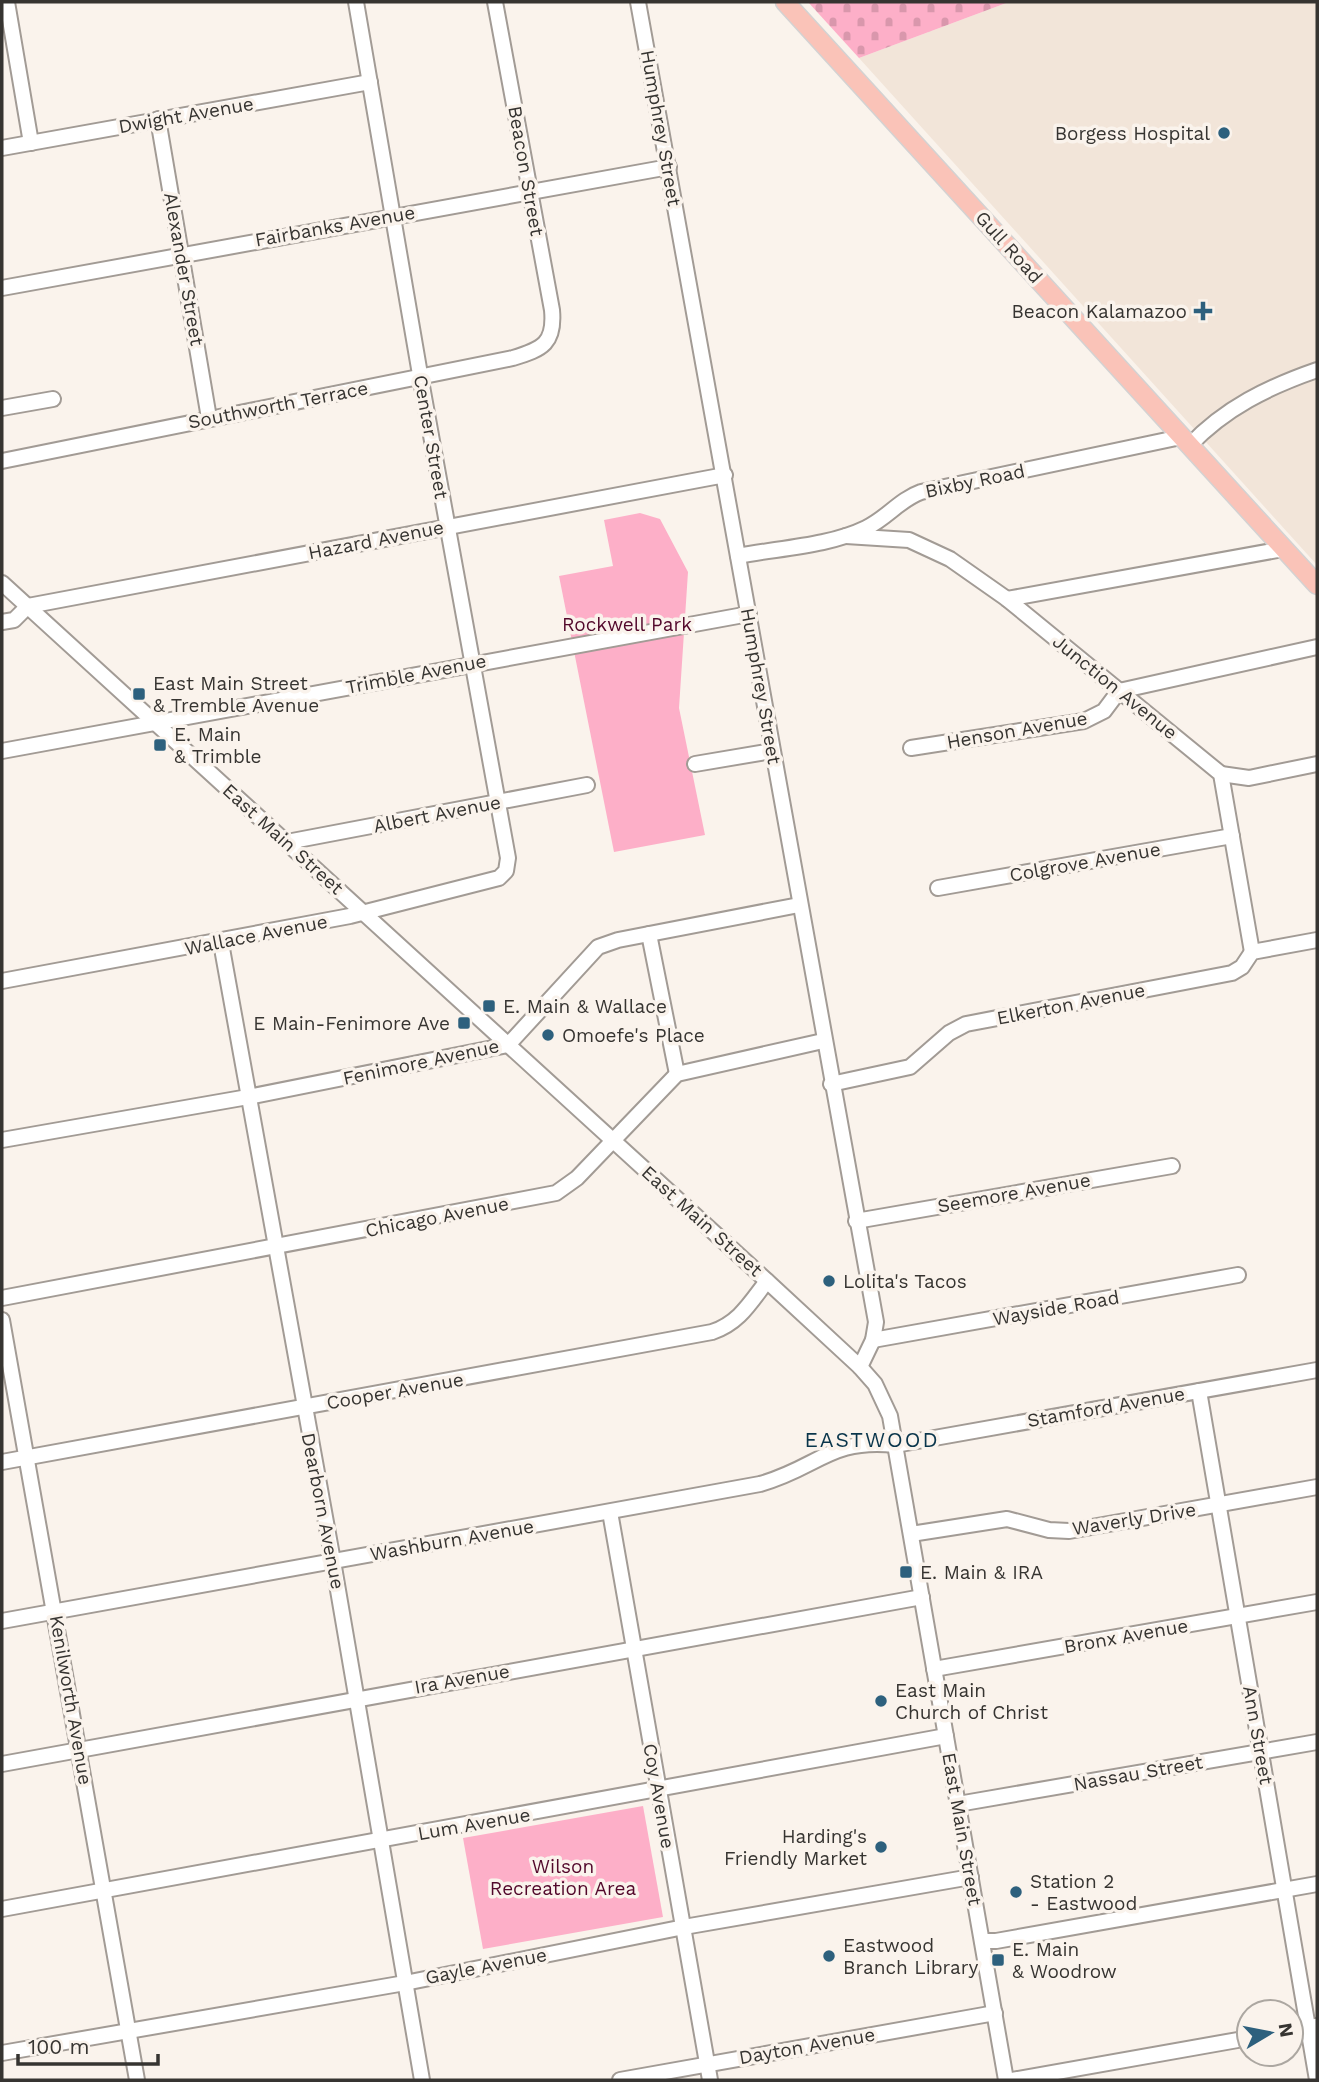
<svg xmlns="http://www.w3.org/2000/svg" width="1319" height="2082" font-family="'Work Sans',sans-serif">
  <defs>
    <pattern id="cemetery-stones" width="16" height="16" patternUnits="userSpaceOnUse" patternTransform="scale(1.75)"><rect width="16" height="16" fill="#fdafc8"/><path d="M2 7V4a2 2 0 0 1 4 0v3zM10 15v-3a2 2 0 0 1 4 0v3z" fill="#d997ac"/></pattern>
  </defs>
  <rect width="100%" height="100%" fill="#faf3ec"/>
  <polygon fill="#f2e5d9" points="1009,2 1317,2 1317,565 859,58"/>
  <polygon fill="url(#cemetery-stones)" points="808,2 1009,2 859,58"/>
  <g fill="#fdafc8">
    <polygon points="640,513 660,519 688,572 679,708 705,835 614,852 559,576 613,566 604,520"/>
    <polygon points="643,1806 663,1917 483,1949 463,1838"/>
  </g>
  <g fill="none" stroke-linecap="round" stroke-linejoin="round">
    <g stroke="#a29b95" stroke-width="18">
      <g id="minor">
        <polyline points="7,2 31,143"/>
        <polyline points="638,2 876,1322 873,1340 860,1367"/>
        <polyline points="158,119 209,418"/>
        <polyline points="2,148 370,82"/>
        <polyline points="2,288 669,167"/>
        <polyline points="2,408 53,399"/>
        <path d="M1189 446C1225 408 1268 387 1317 370"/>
        <path d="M2 461 513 358C543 349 555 343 552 310L495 2"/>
        <polyline points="846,536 909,540 950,559 1007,599 1221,774 1252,952"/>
        <path d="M738 556C779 548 829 546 866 528 887 518 899 500 921 492L1181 437"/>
        <polyline points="2,583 767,1281 860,1367 875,1384 890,1416 1006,2080"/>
        <polyline points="1007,599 1283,549"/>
        <polyline points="2,622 14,620 28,606 725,475"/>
        <polyline points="911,748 1084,721 1104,711 1119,691 1317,647"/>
        <polyline points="2,751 749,614"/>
        <polyline points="695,764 772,751"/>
        <polyline points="1221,774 1249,778 1317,764"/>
        <polyline points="287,842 587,785"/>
        <polyline points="938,888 1232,836"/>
        <polyline points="649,934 677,1074"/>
        <polyline points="221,943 333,1561 422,2080"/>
        <polyline points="2,981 350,916 499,878 506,871 508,858 422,386 356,2"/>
        <polyline points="831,1084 910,1067 949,1033 966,1024 1232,973 1242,967 1252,952 1317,940"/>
        <polyline points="2,1140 248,1097 508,1045 598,947 618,940 799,905"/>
        <polyline points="856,1221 1172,1166"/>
        <polyline points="2,1298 556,1193 577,1178 677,1074 823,1041"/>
        <polyline points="2,1320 137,2080"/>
        <polyline points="873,1340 1238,1275"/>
        <polyline points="1199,1391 1317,2080"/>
        <path d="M2 1462 712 1332C739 1323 750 1303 767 1281"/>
        <polyline points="610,1512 710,2080"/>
        <polyline points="911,1534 1007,1519 1049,1530 1069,1531 1317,1487"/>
        <path d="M2 1621 760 1484C818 1468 829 1438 895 1445L1317 1370"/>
        <polyline points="934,1669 1317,1602"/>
        <polyline points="2,1764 922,1597"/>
        <polyline points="958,1804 1317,1742"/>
        <polyline points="2,1909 946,1736"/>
        <polyline points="982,1941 996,1941 1317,1884"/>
        <polyline points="1291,2030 1316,2026"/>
        <polyline points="2,2053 405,1983 684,1927 971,1877"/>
        <polyline points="620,2080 995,2013"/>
        <polyline points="1012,2080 1249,2038"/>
      </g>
    </g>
    <g stroke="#d3d2d2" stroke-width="21">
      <polyline id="major" points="785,2 1317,585"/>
    </g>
    <use href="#minor" stroke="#fff" stroke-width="14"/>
    <use href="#major" stroke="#fac3b8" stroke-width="18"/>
  </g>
  <g fill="#2d607d" stroke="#faf3ec" stroke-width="2.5">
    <circle cx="1224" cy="133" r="7"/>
    <path d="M1199.5 300.5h7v7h7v7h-7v7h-7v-7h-7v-7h7z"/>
    <rect x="132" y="687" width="14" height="14" rx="3.5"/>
    <rect x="153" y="738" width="14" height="14" rx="3.5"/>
    <rect x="482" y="999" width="14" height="14" rx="3.5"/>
    <rect x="457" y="1016" width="14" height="14" rx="3.5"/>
    <circle cx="548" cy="1035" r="7"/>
    <circle cx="829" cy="1281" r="7"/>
    <rect x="899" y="1565" width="14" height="14" rx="3.5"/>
    <circle cx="881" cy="1701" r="7"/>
    <circle cx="881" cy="1847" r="7"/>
    <circle cx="1016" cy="1892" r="7"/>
    <circle cx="829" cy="1956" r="7"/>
    <rect x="991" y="1953" width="14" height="14" rx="3.5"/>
  </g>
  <g text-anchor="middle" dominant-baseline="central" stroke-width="7" stroke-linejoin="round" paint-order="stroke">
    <g font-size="19" fill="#363431" stroke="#faf3ec">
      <text transform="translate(186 115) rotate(-10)">Dwight Avenue</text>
      <text transform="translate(661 128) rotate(80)">Humphrey Street</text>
      <text transform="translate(526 171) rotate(80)">Beacon Street</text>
      <text transform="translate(335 226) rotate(-10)">Fairbanks Avenue</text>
      <text transform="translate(1009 247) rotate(48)">Gull Road</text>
      <text transform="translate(184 269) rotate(80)">Alexander Street</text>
      <text transform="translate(278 405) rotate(-11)">Southworth Terrace</text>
      <text transform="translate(431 437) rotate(80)">Center Street</text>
      <text transform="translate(975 481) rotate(-12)">Bixby Road</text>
      <text transform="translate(376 540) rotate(-11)">Hazard Avenue</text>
      <text transform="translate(416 674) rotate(-11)">Trimble Avenue</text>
      <text transform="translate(761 686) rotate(80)">Humphrey Street</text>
      <text transform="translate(1115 687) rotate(39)">Junction Avenue</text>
      <text transform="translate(1017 730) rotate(-10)">Henson Avenue</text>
      <text transform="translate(437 814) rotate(-11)">Albert Avenue</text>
      <text transform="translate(283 839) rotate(42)">East Main Street</text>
      <text transform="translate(1085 862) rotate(-10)">Colgrove Avenue</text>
      <text transform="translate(256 935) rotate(-11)">Wallace Avenue</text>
      <text transform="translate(1071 1004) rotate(-11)">Elkerton Avenue</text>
      <text transform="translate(421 1062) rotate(-12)">Fenimore Avenue</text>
      <text transform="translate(1014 1193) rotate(-10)">Seemore Avenue</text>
      <text transform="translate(437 1217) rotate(-11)">Chicago Avenue</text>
      <text transform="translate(702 1221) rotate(42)">East Main Street</text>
      <text transform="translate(1056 1308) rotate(-10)">Wayside Road</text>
      <text transform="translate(395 1391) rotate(-10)">Cooper Avenue</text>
      <text transform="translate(1106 1407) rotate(-10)">Stamford Avenue</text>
      <text transform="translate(323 1511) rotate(79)">Dearborn Avenue</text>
      <text transform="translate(1134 1519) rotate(-9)">Waverly Drive</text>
      <text transform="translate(452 1540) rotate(-10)">Washburn Avenue</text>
      <text transform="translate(1126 1636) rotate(-10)">Bronx Avenue</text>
      <text transform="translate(462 1679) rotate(-10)">Ira Avenue</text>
      <text transform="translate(71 1700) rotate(80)">Kenilworth Avenue</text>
      <text transform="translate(1258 1735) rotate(80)">Ann Street</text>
      <text transform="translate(1138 1773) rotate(-10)">Nassau Street</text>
      <text transform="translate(659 1796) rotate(80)">Coy Avenue</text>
      <text transform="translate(474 1824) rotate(-10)">Lum Avenue</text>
      <text transform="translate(962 1829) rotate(80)">East Main Street</text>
      <text transform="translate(486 1966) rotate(-11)">Gayle Avenue</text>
      <text transform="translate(807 2046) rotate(-10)">Dayton Avenue</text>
    </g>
    <g font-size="19" fill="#363431" stroke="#faf3ec" text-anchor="start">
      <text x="1210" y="133" text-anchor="end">Borgess Hospital</text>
      <text x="1187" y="311" text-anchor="end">Beacon Kalamazoo</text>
      <text x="153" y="683">East Main Street<tspan x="153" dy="22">&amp; Tremble Avenue</tspan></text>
      <text x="174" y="734">E. Main<tspan x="174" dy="22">&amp; Trimble</tspan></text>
      <text x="503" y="1006">E. Main &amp; Wallace</text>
      <text x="450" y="1023" text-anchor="end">E Main-Fenimore Ave</text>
      <text x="562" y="1035">Omoefe's Place</text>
      <text x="843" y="1281">Lolita's Tacos</text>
      <text x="920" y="1572">E. Main &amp; IRA</text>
      <text x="895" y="1690">East Main<tspan x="895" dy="22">Church of Christ</tspan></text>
      <text x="867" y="1836" text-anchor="end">Harding's<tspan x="867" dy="22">Friendly Market</tspan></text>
      <text x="1030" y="1881">Station 2<tspan x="1030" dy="22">- Eastwood</tspan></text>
      <text x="843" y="1945">Eastwood<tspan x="843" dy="22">Branch Library</tspan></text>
      <text x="1012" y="1949">E. Main<tspan x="1012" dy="22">&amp; Woodrow</tspan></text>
    </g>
    <g font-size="19" fill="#52082b" stroke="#faf3ec">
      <text x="627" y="624">Rockwell Park</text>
      <text x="563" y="1866">Wilson<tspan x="563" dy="22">Recreation Area</tspan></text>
    </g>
    <g font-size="21" letter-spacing="2" fill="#09354b" stroke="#faf3ec">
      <text x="872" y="1439">EASTWOOD</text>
    </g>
  </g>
  <rect width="1319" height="2082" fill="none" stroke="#363431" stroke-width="7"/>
  <g transform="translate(1270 2033) rotate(80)"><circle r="33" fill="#faf3ec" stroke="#aca7a1" stroke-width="2"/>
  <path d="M0-5L12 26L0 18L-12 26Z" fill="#2d607d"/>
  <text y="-10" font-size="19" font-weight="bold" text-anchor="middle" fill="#363431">N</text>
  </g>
  <path d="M18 2054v10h140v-10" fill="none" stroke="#363431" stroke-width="3.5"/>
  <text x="28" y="2054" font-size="21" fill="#363431" stroke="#faf3ec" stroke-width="5" paint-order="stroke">100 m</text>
</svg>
